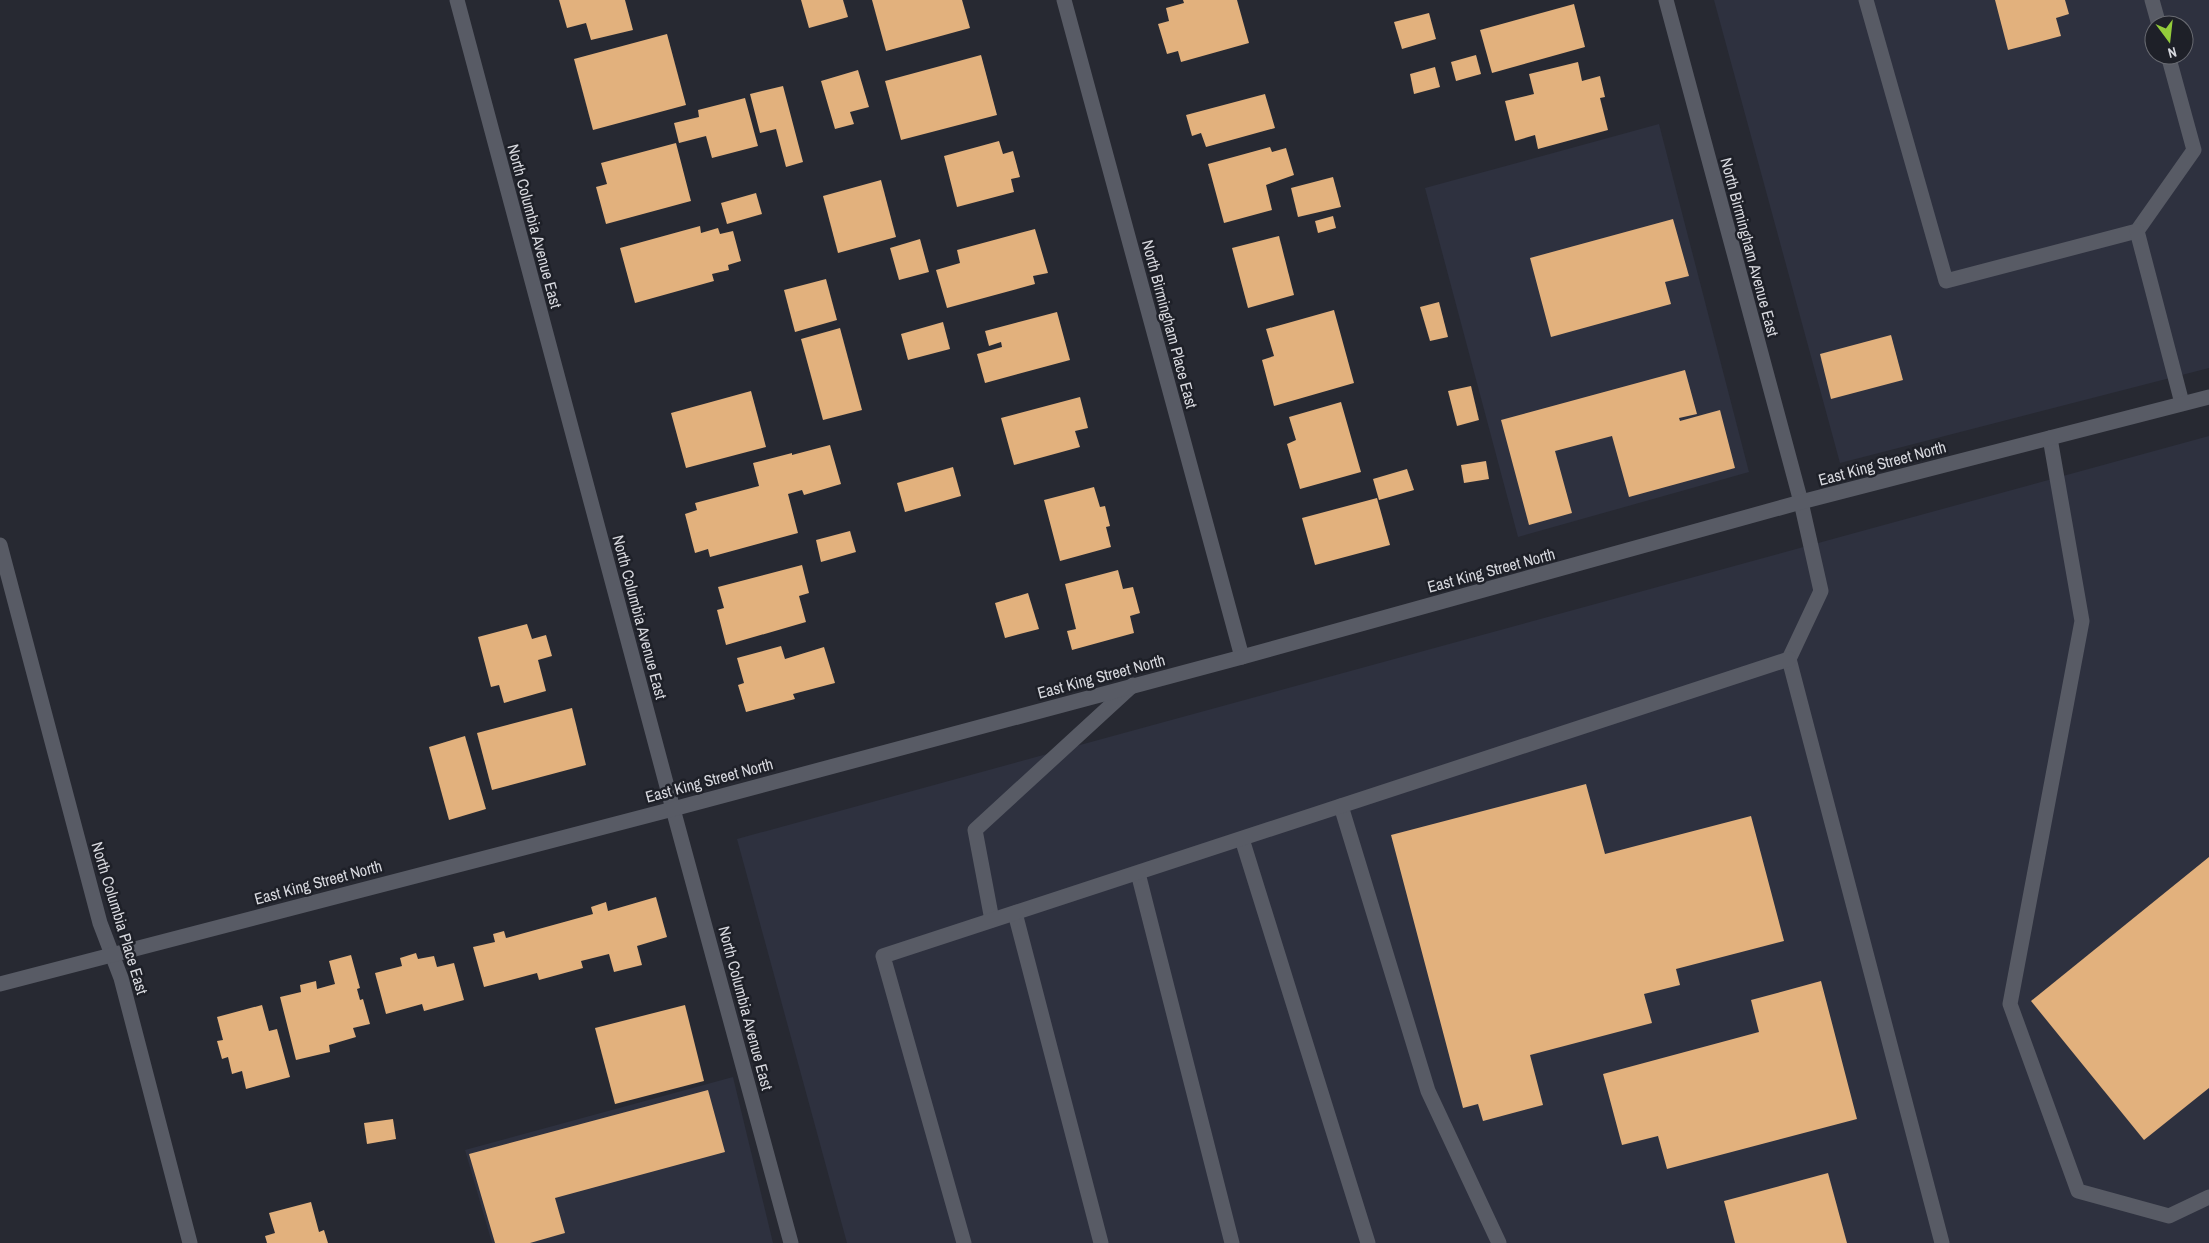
<svg xmlns="http://www.w3.org/2000/svg" width="2209" height="1243" font-family="'Archivo Narrow',sans-serif">
  <rect width="100%" height="100%" fill="#272932"/>
  <g fill="#2e313f" fill-rule="evenodd">
    <path d="M1714 0H2209V368L1840 463ZM2154 25H2184V55H2154Z"/>
    <polygon points="1659,124 1749,472 1518,537 1425,188"/>
    <polygon points="2209,436 2209,1243 847,1243 737,839"/>
    <polygon points="733,1077 773,1243 492,1243 465,1150"/>
  </g>
  <g fill="#e2b17d">
    <polygon points="559,0 625,0 633,30 591,40 586,23 567,28"/>
    <polygon points="801,0 843,0 848,17 809,28"/>
    <polygon points="872,0 962,0 970,28 886,51"/>
    <polygon points="1183,0 1237,0 1249,43 1181,62 1178,51 1167,54 1158,24 1169,21 1166,8 1184,3"/>
    <polygon points="1995,0 2065,0 2069,14 2056,18 2061,36 2008,50"/>
    <polygon points="1574,4 1585,47 1492,73 1480,30"/>
    <polygon points="1429,13 1436,39 1402,49 1394,22"/>
    <polygon points="667,34 686,105 593,130 574,59"/>
    <polygon points="981,55 997,115 901,140 885,81"/>
    <polygon points="1476,55 1481,74 1456,81 1451,62"/>
    <polygon points="1578,62 1582,81 1600,76 1605,97 1600,98 1608,130 1538,149 1535,135 1515,141 1505,101 1534,94 1529,74"/>
    <polygon points="1435,67 1440,87 1414,94 1410,74"/>
    <polygon points="858,70 869,107 850,112 854,124 835,129 821,81"/>
    <polygon points="783,86 803,162 786,167 776,129 760,133 750,94"/>
    <polygon points="1265,94 1275,128 1206,147 1201,133 1192,136 1186,115"/>
    <polygon points="745,98 758,146 712,158 706,136 679,143 674,123 699,117 698,110"/>
    <polygon points="999,141 1003,154 1013,151 1020,177 1011,179 1014,192 957,207 944,156"/>
    <polygon points="676,143 691,201 606,224 596,187 607,184 601,163"/>
    <polygon points="1270,147 1272,152 1286,148 1294,175 1266,185 1272,210 1224,223 1208,164"/>
    <polygon points="1333,177 1341,207 1298,217 1291,188"/>
    <polygon points="881,180 896,237 838,253 823,196"/>
    <polygon points="756,193 762,214 727,224 721,203"/>
    <polygon points="1333,216 1336,228 1318,233 1315,221"/>
    <polygon points="1673,219 1689,276 1665,282 1671,304 1551,337 1530,258"/>
    <polygon points="700,226 701,233 718,228 720,234 733,231 741,261 728,265 729,270 712,274 714,281 635,303 620,248"/>
    <polygon points="1035,229 1048,273 1033,276 1035,284 947,308 936,270 960,263 957,250"/>
    <polygon points="1279,236 1294,295 1248,308 1232,248"/>
    <polygon points="920,239 929,272 899,280 890,248"/>
    <polygon points="826,279 837,320 795,332 784,290"/>
    <polygon points="1439,302 1448,337 1430,341 1420,307"/>
    <polygon points="1334,310 1354,383 1274,406 1262,360 1274,356 1266,329"/>
    <polygon points="1057,312 1070,360 985,383 977,354 1002,347 1001,342 989,346 985,331"/>
    <polygon points="943,322 950,349 908,360 901,334"/>
    <polygon points="840,328 862,410 823,420 801,339"/>
    <polygon points="1891,335 1903,380 1831,399 1820,354"/>
    <polygon points="1685,370 1697,414 1679,418 1680,421 1720,410 1735,468 1629,497 1612,436 1555,451 1572,513 1529,525 1501,420"/>
    <polygon points="1471,386 1479,420 1457,426 1448,391"/>
    <polygon points="751,391 766,447 686,468 671,413"/>
    <polygon points="1080,397 1088,428 1075,431 1080,447 1014,465 1001,418"/>
    <polygon points="1341,402 1361,472 1300,489 1287,444 1296,440 1289,417"/>
    <polygon points="830,445 841,484 804,495 802,490 788,494 798,533 710,557 708,549 695,553 685,514 697,510 695,503 759,486 753,463 792,453 792,455"/>
    <polygon points="1486,461 1489,479 1464,483 1461,465"/>
    <polygon points="953,467 961,496 905,512 897,483"/>
    <polygon points="1407,469 1414,490 1379,500 1373,479"/>
    <polygon points="1094,487 1100,507 1105,506 1110,526 1106,527 1111,547 1060,561 1044,500"/>
    <polygon points="1377,498 1390,545 1315,565 1302,518"/>
    <polygon points="850,531 856,552 821,562 816,540"/>
    <polygon points="802,565 809,593 799,596 806,622 726,645 717,610 724,608 718,587"/>
    <polygon points="1118,570 1123,589 1133,587 1140,613 1130,616 1134,633 1072,650 1067,631 1076,629 1065,584"/>
    <polygon points="1028,593 1039,629 1005,638 995,603"/>
    <polygon points="527,624 532,639 546,635 552,656 538,660 546,691 504,703 499,685 491,687 478,637"/>
    <polygon points="781,646 785,659 824,647 835,683 793,694 795,699 746,712 738,685 744,683 737,658"/>
    <polygon points="572,708 586,765 492,790 477,733"/>
    <polygon points="465,736 486,809 449,820 429,747"/>
    <polygon points="1586,784 1605,854 1751,816 1784,941 1676,969 1680,985 1644,994 1652,1023 1530,1055 1543,1105 1483,1121 1478,1104 1463,1108 1391,835"/>
    <polygon points="2209,857 2209,1088 2144,1140 2031,1001"/>
    <polygon points="656,897 667,937 637,946 642,965 614,972 609,954 581,961 583,968 539,980 537,973 484,987 473,947 495,942 493,934 504,931 506,938 593,914 591,907 606,902 608,911"/>
    <polygon points="416,953 418,959 434,956 437,967 454,963 464,1000 424,1011 422,1004 386,1014 375,973 402,966 400,958"/>
    <polygon points="351,955 360,988 357,989 360,1000 363,999 370,1024 353,1028 356,1037 329,1045 330,1052 296,1060 280,997 301,992 300,985 316,981 317,989 335,984 329,961"/>
    <polygon points="1821,981 1857,1119 1667,1169 1658,1136 1622,1145 1603,1074 1759,1032 1751,1000"/>
    <polygon points="262,1005 269,1031 277,1029 290,1077 246,1089 242,1071 232,1074 228,1057 222,1059 217,1041 223,1040 217,1017"/>
    <polygon points="685,1005 704,1081 615,1104 595,1028"/>
    <polygon points="708,1090 725,1152 555,1198 565,1233 530,1243 495,1243 469,1154"/>
    <polygon points="393,1119 396,1139 367,1144 364,1123"/>
    <polygon points="1828,1173 1847,1243 1735,1243 1724,1201"/>
    <polygon points="311,1202 319,1232 324,1230 328,1243 267,1243 265,1236 275,1233 269,1213"/>
  </g>
  <g fill="none" stroke-linecap="round" stroke-linejoin="round">
    <g stroke="#585b65" stroke-width="15">
      <polyline points="1866,0 1946,281 2137,231 2194,150 2168,55"/>
      <polyline points="2152,0 2159,25"/>
      <polyline points="2137,231 2182,403"/>
      <polyline points="2050,438 2082,621 2010,1004 2078,1191 2169,1216 2209,1197"/>
      <polyline points="1801,502 1821,591 1789,659 1942,1243"/>
      <polyline points="1341,806 1428,1091 1499,1243"/>
      <polyline points="1242,839 1368,1243"/>
      <polyline points="1138,873 1232,1243"/>
      <polyline points="1015,913 1101,1243"/>
      <polyline points="992,920 975,830 1133,685"/>
      <polyline points="964,1243 883,956 1789,659"/>
    </g>
    <g stroke="#585b65" stroke-width="15">
      <polyline points="457,0 673,809 791,1243"/>
      <polyline points="1064,0 1242,657"/>
      <polyline points="1666,0 1801,502"/>
      <polyline points="0,545 100,923 121,978 190,1243"/>
      <polyline points="0,984 673,809 1242,657 1801,502 2209,397"/>
    </g>
  </g>
  <g text-anchor="middle" dominant-baseline="central" stroke-width="5" stroke-linejoin="round" paint-order="stroke">
    <g font-size="16" fill="#d8d9df" stroke="#1e2028">
      <text transform="translate(535 226) rotate(75)">North Columbia Avenue East</text>
      <text transform="translate(1750 247) rotate(75)">North Birmingham Avenue East</text>
      <text transform="translate(1170 324) rotate(75)">North Birmingham Place East</text>
      <text transform="translate(1882 463) rotate(-15)">East King Street North</text>
      <text transform="translate(1491 570) rotate(-15)">East King Street North</text>
      <text transform="translate(640 617) rotate(75)">North Columbia Avenue East</text>
      <text transform="translate(1101 676) rotate(-15)">East King Street North</text>
      <text transform="translate(709 780) rotate(-15)">East King Street North</text>
      <text transform="translate(318 882) rotate(-15)">East King Street North</text>
      <text transform="translate(120 918) rotate(73)">North Columbia Place East</text>
      <text transform="translate(746 1008) rotate(75)">North Columbia Avenue East</text>
    </g>
  </g>
  <g transform="translate(2169 40) rotate(165)"><circle r="24" fill="#1e2028" stroke="#686a71"/>
  <path d="M0-4L9 19L0 12L-9 19Z" fill="#94cc3b"/>
  <text y="-8" font-size="14" font-weight="bold" text-anchor="middle" fill="#d8d9df">N</text>
  </g>
</svg>
